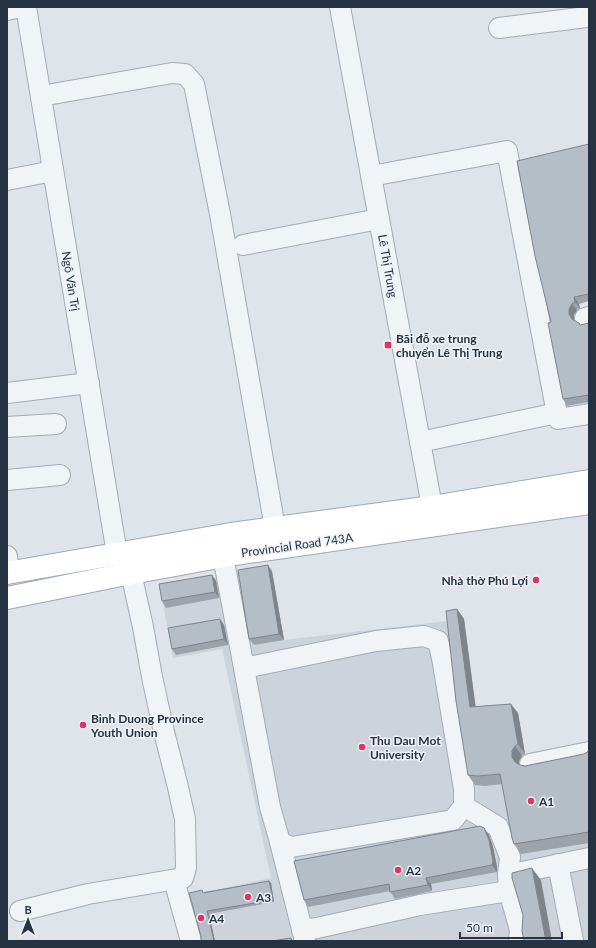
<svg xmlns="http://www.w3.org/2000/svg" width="596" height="948" font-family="Lato,sans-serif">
  <rect width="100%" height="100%" fill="#dee4e9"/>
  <polygon fill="#ccd3db" points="272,568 284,640 464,619 477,717 507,783 589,819 589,941 196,941 186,896 271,878 222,649 173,658 160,587"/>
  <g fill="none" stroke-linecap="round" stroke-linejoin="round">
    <g stroke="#a3abb4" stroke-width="22">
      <g id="minor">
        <polyline points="26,7 117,554"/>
        <polyline points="340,7 435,523"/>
        <polyline points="7,10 21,7"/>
        <polyline points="499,28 587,17"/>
        <polyline points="41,96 172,73 185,74 194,84 220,214 275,528"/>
        <polyline points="371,176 507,151 558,419 589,414"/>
        <polyline points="7,180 53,171"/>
        <polyline points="243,245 379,219"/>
        <polyline points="585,318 589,317"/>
        <polyline points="7,393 89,383"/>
        <polyline points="7,427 56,424"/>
        <polyline points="420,442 557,413"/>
        <polyline points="7,480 60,475"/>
        <polyline points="7,556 9,573"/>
        <polyline points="223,556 270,807 280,842 305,941"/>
        <polyline points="244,668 376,641 424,636 438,641 442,658 464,789 464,806 453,820 291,847 280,842"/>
        <polyline points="530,764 589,752"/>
        <polyline points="464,806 498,827 510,857 508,875 509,891 520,930 519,941"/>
        <polyline points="558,864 573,941"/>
        <polyline points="508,875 589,858"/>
        <polyline points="174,880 191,941"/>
        <polyline points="20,911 88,894 183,878 186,868 185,819 177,783 164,732 152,677 143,627 131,573"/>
        <polyline points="302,930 317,928 420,905 509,891"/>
      </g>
    </g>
    <g stroke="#9ca9b6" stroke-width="24">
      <g id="major">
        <polyline points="7,573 231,534 432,507 589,481"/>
        <polyline points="7,598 131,573 235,554 589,503"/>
      </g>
    </g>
    <use href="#minor" stroke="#f1f4f7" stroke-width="20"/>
    <use href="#major" stroke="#fff" stroke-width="22"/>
  </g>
  <g fill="#9ca3ab">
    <polygon points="589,144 589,301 579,304 580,308 577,310 574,315 574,320 577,322 579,323 581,325 589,323 589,402 567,406 563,399 551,322"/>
    <polygon points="268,565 272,572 284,640 254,645 249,639"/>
    <polygon points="212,575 216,581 219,598 166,608 162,601"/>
    <polygon points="457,609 464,619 475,707 518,713 525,754 522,756 519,761 519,765 525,766 584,754 589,751 589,843 521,854 514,844 502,784 485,786 475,785 468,775"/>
    <polygon points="224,625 228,645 176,655 172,649"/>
    <polygon points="489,835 493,847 497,867 497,872 431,884 432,891 395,899 390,891 308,907 304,900"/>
    <polygon points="269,881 271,883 274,902 209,914 215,941 201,941 204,892"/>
  </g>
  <g fill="#7f848b">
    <polygon points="574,297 579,304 580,308 575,302"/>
    <polygon points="572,304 577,310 574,315 574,320 572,319 569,314 569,309"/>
    <polygon points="268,565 272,572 284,640 279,634"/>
    <polygon points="212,575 216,581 219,598 215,592"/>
    <polygon points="457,609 464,619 477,717 470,707"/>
    <polygon points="220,619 224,625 228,645 224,639"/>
    <polygon points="511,704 518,713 525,754 518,744"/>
    <polygon points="515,746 522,756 519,761 519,767 515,762 512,757 512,751"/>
    <polygon points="484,828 489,835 493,847 497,867 497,872 492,865"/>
    <polygon points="532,868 541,880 552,941 546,941"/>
    <polygon points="426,878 431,884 432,891 428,885"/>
    <polygon points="269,881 271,883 274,902 273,900"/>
    <polygon points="207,911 209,914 215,941 214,941"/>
  </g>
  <g fill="#b5bdc7" stroke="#7f848b">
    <polygon points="589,144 589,294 574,297 575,302 572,304 569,309 569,314 572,319 577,322 579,323 580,325 589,323 589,395 563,399 548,323 551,322 535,256 517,161"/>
    <polygon points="268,565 279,634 249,639 238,570"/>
    <polygon points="212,575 215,592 162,601 159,584"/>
    <polygon points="457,609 470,707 511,704 518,744 515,746 512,751 512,757 515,762 520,765 525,766 584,754 589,751 589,832 514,844 512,838 500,774 478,776 468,775 456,701 446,611"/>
    <polygon points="220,619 224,639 172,649 168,628"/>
    <polygon points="480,826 484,828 489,840 493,861 492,865 426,878 428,885 390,892 389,884 304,900 294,861"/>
    <polygon points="532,868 546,941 524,941 522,931 523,915 512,878 512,873"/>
    <polygon points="269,881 273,900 207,911 214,941 201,941 201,936 189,893 202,890 203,893"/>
    <polygon points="291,938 292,941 272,941"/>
  </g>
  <g fill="#db3660" stroke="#eef2f7" stroke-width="1.5">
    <rect x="384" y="341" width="8" height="8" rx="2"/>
    <circle cx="536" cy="580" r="4"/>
    <circle cx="83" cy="725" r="4"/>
    <circle cx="362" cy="747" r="4"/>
    <circle cx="531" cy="801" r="4"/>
    <circle cx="398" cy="870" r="4"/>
    <circle cx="248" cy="897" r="4"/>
    <circle cx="201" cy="918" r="4"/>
  </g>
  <g text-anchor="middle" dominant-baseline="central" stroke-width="3" stroke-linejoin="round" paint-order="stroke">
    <g font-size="12" fill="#263342" stroke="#eef2f7">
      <text transform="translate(388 266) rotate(80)">Lê Thị Trung</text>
      <text transform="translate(71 281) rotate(81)">Ngô Văn Trị</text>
      <text transform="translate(297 545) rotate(-8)">Provincial Road 743A</text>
    </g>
    <g font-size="12" font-weight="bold" fill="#263342" stroke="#eef2f7" text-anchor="start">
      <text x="396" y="338">Bãi đỗ xe trung<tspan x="396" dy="14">chuyển Lê Thị Trung</tspan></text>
      <text x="528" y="580" text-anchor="end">Nhà thờ Phú Lợi</text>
      <text x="91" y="718">Binh Duong Province<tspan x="91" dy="14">Youth Union</tspan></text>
      <text x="370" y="740">Thu Dau Mot<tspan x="370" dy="14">University</tspan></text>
      <text x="539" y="801">A1</text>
      <text x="406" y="870">A2</text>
      <text x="256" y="897">A3</text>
      <text x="209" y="918">A4</text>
    </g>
  </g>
  <rect width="596" height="948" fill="none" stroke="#263342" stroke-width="16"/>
  <g transform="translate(28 920)" stroke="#eef2f7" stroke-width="3" paint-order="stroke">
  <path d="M0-3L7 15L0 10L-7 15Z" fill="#263342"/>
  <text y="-6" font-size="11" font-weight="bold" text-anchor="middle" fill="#263342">B</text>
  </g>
  <path d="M460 932v6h102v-6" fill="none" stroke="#263342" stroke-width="2"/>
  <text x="466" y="932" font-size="12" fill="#263342" stroke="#eef2f7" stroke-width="3" paint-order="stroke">50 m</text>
</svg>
